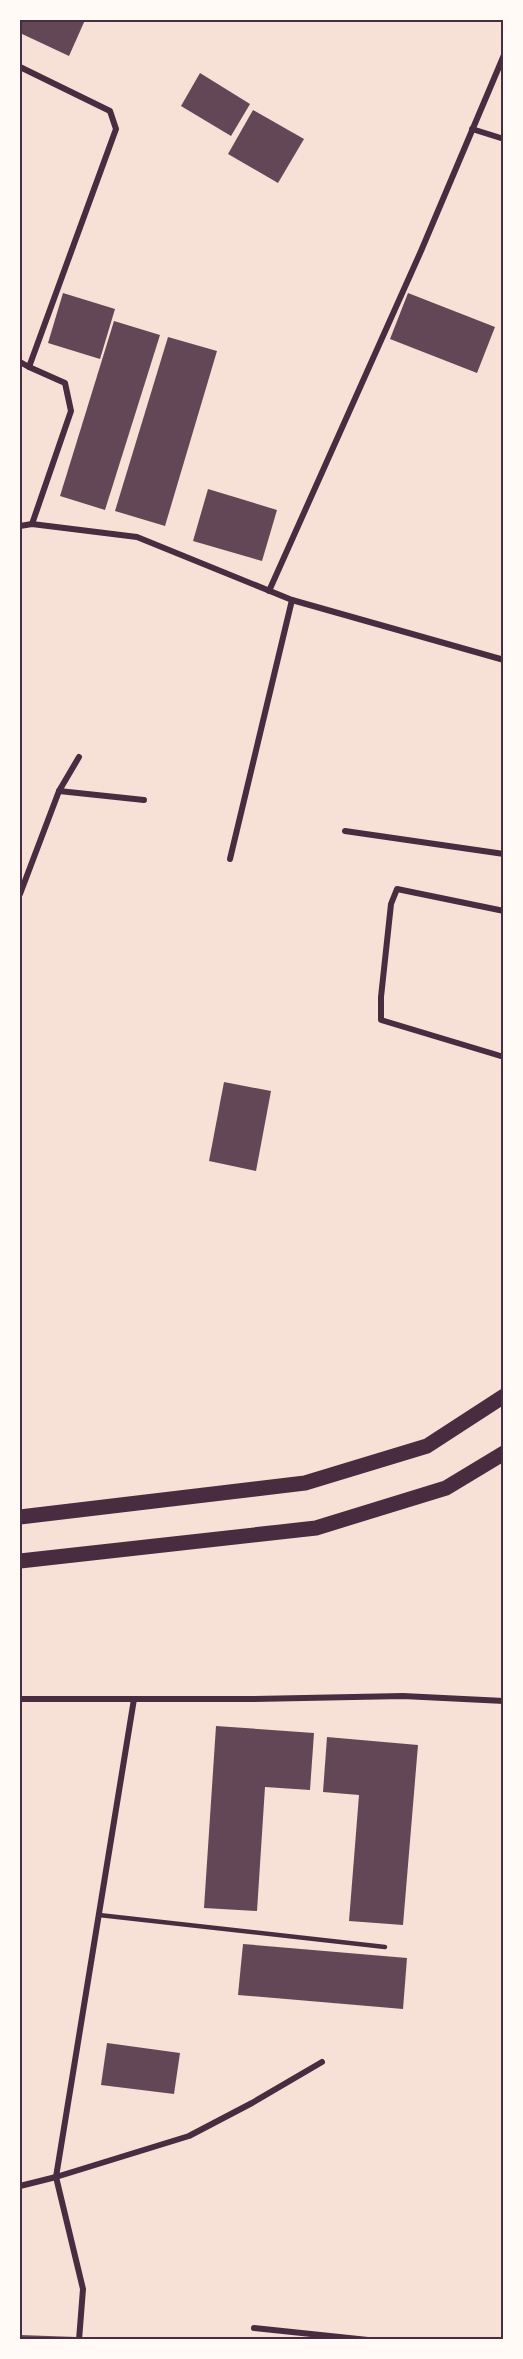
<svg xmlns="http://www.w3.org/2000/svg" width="523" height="2359" font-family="'Exo 2',sans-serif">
  <rect width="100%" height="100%" fill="#f7e1d7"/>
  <g fill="#644757">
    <polygon points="20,20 85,20 69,56 20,33"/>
    <polygon points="200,73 250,104 231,136 181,106"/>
    <polygon points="253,110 304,139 278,183 228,154"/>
    <polygon points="63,293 115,309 100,359 48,343"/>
    <polygon points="408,293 495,327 477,373 390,339"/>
    <polygon points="114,321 160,335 105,510 60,496"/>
    <polygon points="168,337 217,351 165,526 115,511"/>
    <polygon points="208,489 277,510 262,561 193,541"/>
    <polygon points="224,1082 271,1091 256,1171 209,1161"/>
    <polygon points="216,1726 314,1733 310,1790 265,1787 257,1911 204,1908"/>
    <polygon points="327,1737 418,1745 403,1925 349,1921 359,1795 323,1792"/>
    <polygon points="243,1944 407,1958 403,2009 238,1995"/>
    <polygon points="107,2043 180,2053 174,2094 101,2085"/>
    <polygon points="20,2335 76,2337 76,2340 20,2340"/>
  </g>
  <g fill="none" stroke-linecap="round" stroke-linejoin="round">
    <polyline stroke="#4a2c40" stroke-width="4.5" points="99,1915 385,1947"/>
    <g stroke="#4a2c40" stroke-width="6">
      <polyline points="20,67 110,111 116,129 29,367 20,362"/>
      <polyline points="472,129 504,139"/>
      <polyline points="29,367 65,383 71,411 32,524"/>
      <polyline points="20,526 32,524 137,537 292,600 504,660"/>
      <polyline points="269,591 421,251 504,55"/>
      <polyline points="59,791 144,800"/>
      <polyline points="345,831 504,854"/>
      <polyline points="230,859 292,600"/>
      <polyline points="20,894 59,791 79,757"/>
      <polyline points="504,911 397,889 391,904 381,997 381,1020 504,1057"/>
      <polyline points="20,1699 251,1699 403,1696 504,1701"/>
      <polyline points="20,2186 56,2177 189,2136 252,2103 322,2062"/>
      <polyline points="254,2328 368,2340"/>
      <polyline points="79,2340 83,2289 56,2177 134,1699"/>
    </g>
    <g stroke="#4a2c40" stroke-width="15">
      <polyline points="20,1517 305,1483 427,1446 504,1396"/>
      <polyline points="20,1561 316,1528 446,1488 504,1453"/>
    </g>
  </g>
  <rect width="523" height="2359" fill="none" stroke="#fffaf5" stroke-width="42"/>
  <rect x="21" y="21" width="481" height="2317" fill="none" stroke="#4a2c40" stroke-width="2"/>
</svg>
